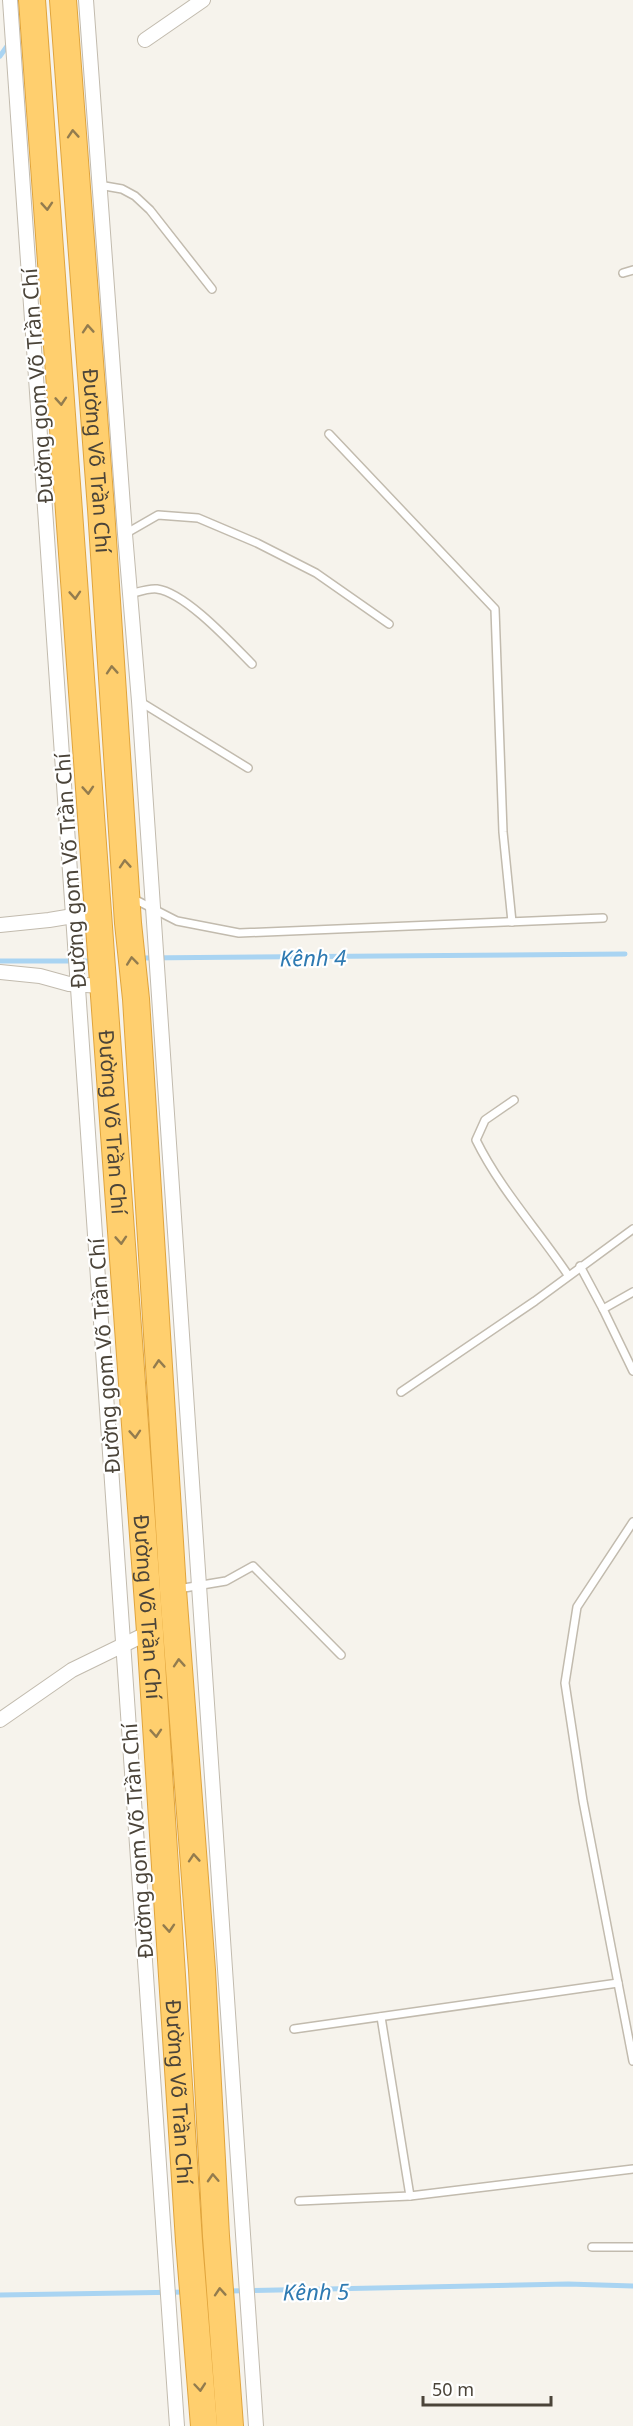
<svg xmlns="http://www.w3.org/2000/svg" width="633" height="2426" font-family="'Noto Sans',sans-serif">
  <rect width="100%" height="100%" fill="#f6f3ec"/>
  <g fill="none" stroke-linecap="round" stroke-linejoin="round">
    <g stroke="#a9d4f2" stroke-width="5">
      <polyline points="0,56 10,42"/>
      <polyline points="140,958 625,954"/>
      <polyline points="0,961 94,961"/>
      <polyline points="227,2291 568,2284 633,2286"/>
      <polyline points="0,2295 187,2292"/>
    </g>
    <g stroke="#c2bbae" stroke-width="10">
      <g id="lane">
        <polyline points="99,185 122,189 135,196 150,210 212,289"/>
        <polyline points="623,273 633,270"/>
        <polyline points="329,434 495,609 503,832 512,922"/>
        <polyline points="125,534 158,515 198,518 257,543 316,573 389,624"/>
        <path d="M130 594C138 592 149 588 157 589 186 593 232 644 252 664"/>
        <polyline points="139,701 248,768"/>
        <polyline points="132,898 177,921 239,933 603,918"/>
        <path d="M514 1100 485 1120 476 1140C500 1189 538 1230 568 1275"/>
        <polyline points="580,1266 603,1309 633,1371"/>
        <polyline points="603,1309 633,1292"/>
        <polyline points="401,1392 535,1301 633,1229"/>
        <polyline points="178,1589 226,1581 253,1566 341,1655"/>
        <polyline points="618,1983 583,1801 565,1683 577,1607 633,1522"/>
        <polyline points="381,2017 410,2196"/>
        <polyline points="294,2029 618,1983 633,2061"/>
        <polyline points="299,2201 410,2196 633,2169"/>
        <polyline points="592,2247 633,2247"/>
      </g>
    </g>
    <g stroke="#c2bbae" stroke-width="16">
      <g id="street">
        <polyline points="10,0 177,2426"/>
        <polyline points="86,0 125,534 139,701 256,2426"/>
        <polyline points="145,40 203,0"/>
        <polyline points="0,925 49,920 97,912"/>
        <polyline points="0,972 40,976 69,984 102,986"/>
        <polyline points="0,1720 72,1670 150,1632"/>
      </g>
    </g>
    <g stroke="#e0a43c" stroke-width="28">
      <g id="highway">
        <path id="s1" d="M32 0 150 1632 189 2241 204 2426"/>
        <path id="s2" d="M63 0 101 509 128 923 136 999 173 1590 202 1970 216 2236 230 2426"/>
      </g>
    </g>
    <use href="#lane" stroke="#fff" stroke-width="7"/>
    <use href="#street" stroke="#fff" stroke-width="14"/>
    <use href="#highway" stroke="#ffcf6e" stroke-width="26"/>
  </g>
  <defs><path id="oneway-chevron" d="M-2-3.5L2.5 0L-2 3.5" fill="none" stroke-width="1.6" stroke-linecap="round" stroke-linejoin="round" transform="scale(1.5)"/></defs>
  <g stroke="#937c4e">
    <use href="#oneway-chevron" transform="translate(73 134) rotate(-94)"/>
    <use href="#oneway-chevron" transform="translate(47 206) rotate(86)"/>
    <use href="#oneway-chevron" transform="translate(88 329) rotate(-94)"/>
    <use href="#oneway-chevron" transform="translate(61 401) rotate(86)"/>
    <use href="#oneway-chevron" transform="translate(75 595) rotate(86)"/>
    <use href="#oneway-chevron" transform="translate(112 670) rotate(-94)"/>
    <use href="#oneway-chevron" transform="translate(88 790) rotate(86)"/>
    <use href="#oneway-chevron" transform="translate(125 864) rotate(-94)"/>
    <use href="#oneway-chevron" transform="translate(132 961) rotate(-96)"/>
    <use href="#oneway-chevron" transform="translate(121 1240) rotate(86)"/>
    <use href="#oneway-chevron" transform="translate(159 1364) rotate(-94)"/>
    <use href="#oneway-chevron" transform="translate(135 1434) rotate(86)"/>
    <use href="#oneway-chevron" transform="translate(179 1663) rotate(-94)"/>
    <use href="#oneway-chevron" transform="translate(156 1733) rotate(86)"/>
    <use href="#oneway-chevron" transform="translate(194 1858) rotate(-94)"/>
    <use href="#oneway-chevron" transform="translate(169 1928) rotate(86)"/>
    <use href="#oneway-chevron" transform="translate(213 2178) rotate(-93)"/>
    <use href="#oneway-chevron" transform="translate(220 2292) rotate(-94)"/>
    <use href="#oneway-chevron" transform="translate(200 2387) rotate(85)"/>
  </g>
  <g text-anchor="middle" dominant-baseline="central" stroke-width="4.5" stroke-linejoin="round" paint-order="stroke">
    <g font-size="21" fill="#4b4439" stroke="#fff">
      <text transform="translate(37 386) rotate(-94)">Đường gom Võ Trần Chí</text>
      <text stroke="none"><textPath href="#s2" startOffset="462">Đường Võ Trần Chí</textPath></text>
      <text transform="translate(70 871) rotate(-94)">Đường gom Võ Trần Chí</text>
      <text stroke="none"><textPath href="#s1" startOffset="1125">Đường Võ Trần Chí</textPath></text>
      <text transform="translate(104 1356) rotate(-94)">Đường gom Võ Trần Chí</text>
      <text stroke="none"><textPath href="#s1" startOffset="1611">Đường Võ Trần Chí</textPath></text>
      <text transform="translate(137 1841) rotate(-94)">Đường gom Võ Trần Chí</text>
      <text stroke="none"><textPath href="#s1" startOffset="2097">Đường Võ Trần Chí</textPath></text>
    </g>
    <g font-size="22" font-style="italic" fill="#2e7ab2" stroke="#fff">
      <text transform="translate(313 957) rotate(-1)">Kênh 4</text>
      <text transform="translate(316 2291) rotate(-1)">Kênh 5</text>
    </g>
  </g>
  <path d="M423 2396v9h128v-9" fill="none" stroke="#4b4439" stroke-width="3"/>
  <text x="432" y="2396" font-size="18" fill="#4b4439" stroke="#ffffff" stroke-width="4.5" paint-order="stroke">50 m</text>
</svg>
